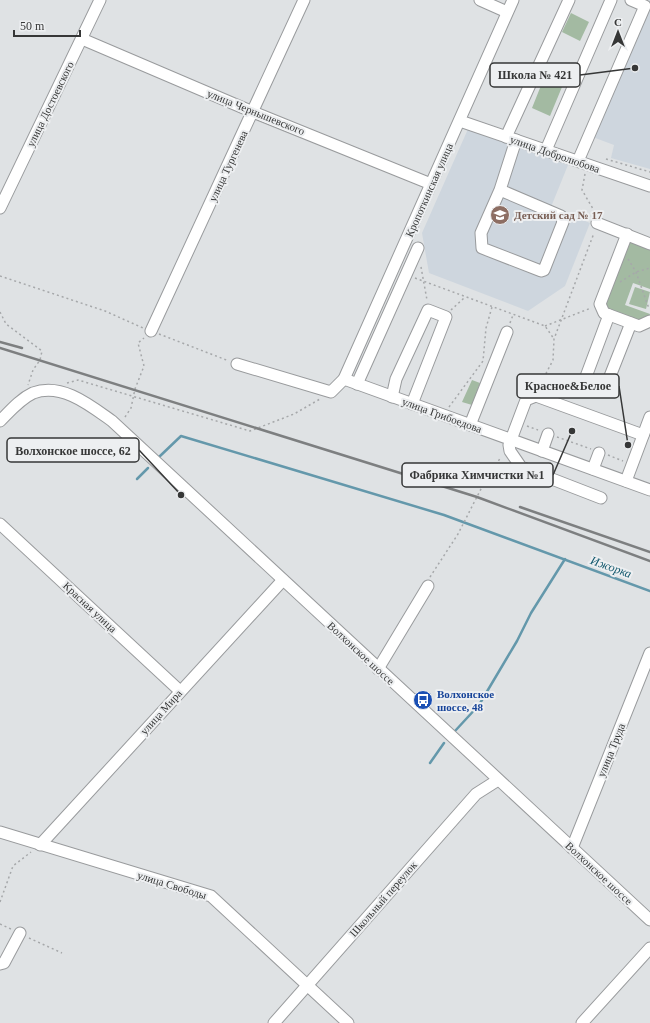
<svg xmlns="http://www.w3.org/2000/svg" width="650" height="1023" font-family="'Times New Roman',serif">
  <rect width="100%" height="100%" fill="#dfe2e4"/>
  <g fill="#ced6de">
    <polygon points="649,0 650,0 650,169 611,158 614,145 590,136"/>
    <polygon points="468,129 568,165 551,207 590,223 565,286 528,311 429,273 422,233"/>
  </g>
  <g fill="#a3baa2">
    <polygon points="571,13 589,22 580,41 562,32"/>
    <polygon points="550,63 569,70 550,116 532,108"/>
    <polygon points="629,241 650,249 650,289 633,283 625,305 650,314 648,318 641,321 608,310 604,299"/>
    <polygon points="635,287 650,292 646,309 629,304"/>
    <polygon points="472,380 480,383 472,405 462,402"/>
  </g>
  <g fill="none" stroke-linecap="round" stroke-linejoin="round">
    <g stroke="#6498ab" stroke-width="2.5">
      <polyline points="159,457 181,436 444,515 650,591"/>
      <polyline points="137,479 148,468"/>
      <polyline points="455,731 479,705 517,641 531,613 565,559"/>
      <polyline points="430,763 444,743"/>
    </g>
    <g stroke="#999b9d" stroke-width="13">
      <g id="minor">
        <polyline points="480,0 507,12"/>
        <polyline points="82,39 253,112 431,184"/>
        <polyline points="460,121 650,186"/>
        <polyline points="506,137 569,0"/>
        <polyline points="546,150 611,0"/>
        <polyline points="578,161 645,6 631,0"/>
        <polyline points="500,190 561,216 563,222 544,270 541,271 482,248 481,233 500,190 516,140"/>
        <polyline points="0,208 100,0"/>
        <polyline points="597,223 650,244"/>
        <polyline points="627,234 600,304 604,313 639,326 650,321"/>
        <polyline points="609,315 584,382 605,389 631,323"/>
        <polyline points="151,331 304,0"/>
        <polyline points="237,364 331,392 344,379 513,0"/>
        <polyline points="344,379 650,490"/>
        <polyline points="357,384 418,248"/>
        <polyline points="392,397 396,379 428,310 446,317 412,404"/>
        <path d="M0 421C10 411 20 399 33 393 62 382 91 406 112 421L650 920"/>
        <polyline points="470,425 507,332"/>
        <polyline points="542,451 548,434"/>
        <polyline points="593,469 599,453"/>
        <polyline points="626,481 650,417"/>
        <polyline points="601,498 521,467 510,451 509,445 526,400 536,396 643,435"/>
        <polyline points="0,524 180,691"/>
        <polyline points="378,669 428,586"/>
        <polyline points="0,832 211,896 348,1023"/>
        <polyline points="40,845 283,580"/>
        <polyline points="572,848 650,653"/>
        <polyline points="0,964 4,963 20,933"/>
        <polyline points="274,1023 476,794 498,780"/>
        <polyline points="582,1023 650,948"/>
      </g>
    </g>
    <g stroke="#a6a8aa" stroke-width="1.5" stroke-dasharray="2 3" stroke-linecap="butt">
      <polyline points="606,159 650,172"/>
      <polyline points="585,174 582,190 596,214"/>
      <polyline points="628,259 636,272 648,306 650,307"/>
      <polyline points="421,267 427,300"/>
      <polyline points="0,276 105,311 143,328"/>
      <polyline points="415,278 545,326 554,339"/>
      <polyline points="620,282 636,272 650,268"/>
      <polyline points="451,310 464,298"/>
      <polyline points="0,312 6,324 42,351 40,360 33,370 28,385"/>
      <polyline points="510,323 513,315"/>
      <polyline points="545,326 591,308"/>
      <polyline points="159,334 229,361"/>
      <polyline points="67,383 78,380 250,431 294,414 320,399"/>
      <polyline points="539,387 553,360 554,339 594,233"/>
      <polyline points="551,391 574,384"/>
      <polyline points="449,407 483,361 486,328 492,307"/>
      <polyline points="125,417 131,408 135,389 144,366 138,343 144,338"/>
      <polyline points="527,426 538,430"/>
      <polyline points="557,437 591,449"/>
      <polyline points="608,455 623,461"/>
      <polyline points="430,577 458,534 484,483 501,457"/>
      <polyline points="0,902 13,866 31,852"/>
      <polyline points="0,924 11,929"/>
      <polyline points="29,938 62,953"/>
    </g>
    <use href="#minor" stroke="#fff" stroke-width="11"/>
    <g stroke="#7d7f80" stroke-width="2.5">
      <polyline points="0,342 22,348"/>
      <polyline points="0,348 477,497 650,561"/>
      <polyline points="520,507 650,552"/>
    </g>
  </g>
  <defs>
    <g id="school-disc" transform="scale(1)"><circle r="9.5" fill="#8d6e63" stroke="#edeff1"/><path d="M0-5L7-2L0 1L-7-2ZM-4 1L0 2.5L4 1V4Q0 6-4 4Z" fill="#fff"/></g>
    <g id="bus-disc" transform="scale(1)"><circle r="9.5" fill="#1a4fb4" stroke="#edeff1"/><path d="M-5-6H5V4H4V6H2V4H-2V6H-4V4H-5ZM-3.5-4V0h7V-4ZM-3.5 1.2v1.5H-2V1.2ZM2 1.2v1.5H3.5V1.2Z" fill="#fff"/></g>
  </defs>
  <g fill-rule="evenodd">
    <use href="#school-disc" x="500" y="215"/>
    <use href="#bus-disc" x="423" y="700"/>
  </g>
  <g text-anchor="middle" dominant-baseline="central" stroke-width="4" stroke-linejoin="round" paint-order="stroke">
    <g font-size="11" fill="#363737" stroke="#edeff1">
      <text transform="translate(50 104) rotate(-64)">улица Достоевского</text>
      <text transform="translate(256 112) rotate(22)">улица Чернышевского</text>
      <text transform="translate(555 154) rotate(19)">улица Добролюбова</text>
      <text transform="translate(228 166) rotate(-65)">улица Тургенева</text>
      <text transform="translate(429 190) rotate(-66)">Кропоткинская улица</text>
      <text transform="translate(442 415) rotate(20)">улица Грибоедова</text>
      <text transform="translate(90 607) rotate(43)">Красная улица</text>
      <text transform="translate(361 653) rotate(43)">Волхонское шоссе</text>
      <text transform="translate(161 712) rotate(-48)">улица Мира</text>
      <text transform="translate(611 750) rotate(-68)">улица Труда</text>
      <text transform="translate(599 873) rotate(43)">Волхонское шоссе</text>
      <text transform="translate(172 885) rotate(17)">улица Свободы</text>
      <text transform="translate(383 899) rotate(-49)">Школьный переулок</text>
    </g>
    <g font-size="11" font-weight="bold" fill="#785e54" stroke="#edeff1" text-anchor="start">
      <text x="514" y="215">Детский сад № 17</text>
    </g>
    <g font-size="11" font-weight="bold" fill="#164399" stroke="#edeff1" text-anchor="start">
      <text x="437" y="694">Волхонское<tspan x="437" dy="13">шоссе, 48</tspan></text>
    </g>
    <g font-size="12" font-style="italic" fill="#12586d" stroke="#edeff1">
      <text transform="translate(611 567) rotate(20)">Ижорка</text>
    </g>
  </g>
  <path fill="none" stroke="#363737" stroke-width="1.5" d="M635 68L580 75M628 445L619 386M181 495L139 450M572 431L553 475"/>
  <g fill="#363737" stroke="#edeff1" stroke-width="1.5">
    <circle cx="635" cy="68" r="4"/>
    <circle cx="628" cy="445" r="4"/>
    <circle cx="181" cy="495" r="4"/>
    <circle cx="572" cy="431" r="4"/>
  </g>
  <g fill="#edeff1" stroke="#363737" stroke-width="1.5">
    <rect x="490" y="63" width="90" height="24" rx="4"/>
    <rect x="517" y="374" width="102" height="24" rx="4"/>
    <rect x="7" y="438" width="132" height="24" rx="4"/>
    <rect x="402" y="463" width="151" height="24" rx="4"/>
  </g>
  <g font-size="12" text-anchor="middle" font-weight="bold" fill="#363737">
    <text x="535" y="79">Школа № 421</text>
    <text x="568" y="390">Красное&amp;Белое</text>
    <text x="73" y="455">Волхонское шоссе, 62</text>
    <text x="477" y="479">Фабрика Химчистки №1</text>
  </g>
  <g transform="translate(618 32)" stroke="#edeff1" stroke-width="3" paint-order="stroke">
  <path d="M0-3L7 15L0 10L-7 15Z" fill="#363737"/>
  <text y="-6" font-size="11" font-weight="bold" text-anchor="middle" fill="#363737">С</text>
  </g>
  <path d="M14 30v6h66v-6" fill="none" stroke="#363737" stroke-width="2"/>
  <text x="20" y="30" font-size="12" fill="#363737" stroke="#edeff1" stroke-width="3" paint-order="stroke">50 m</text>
</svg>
